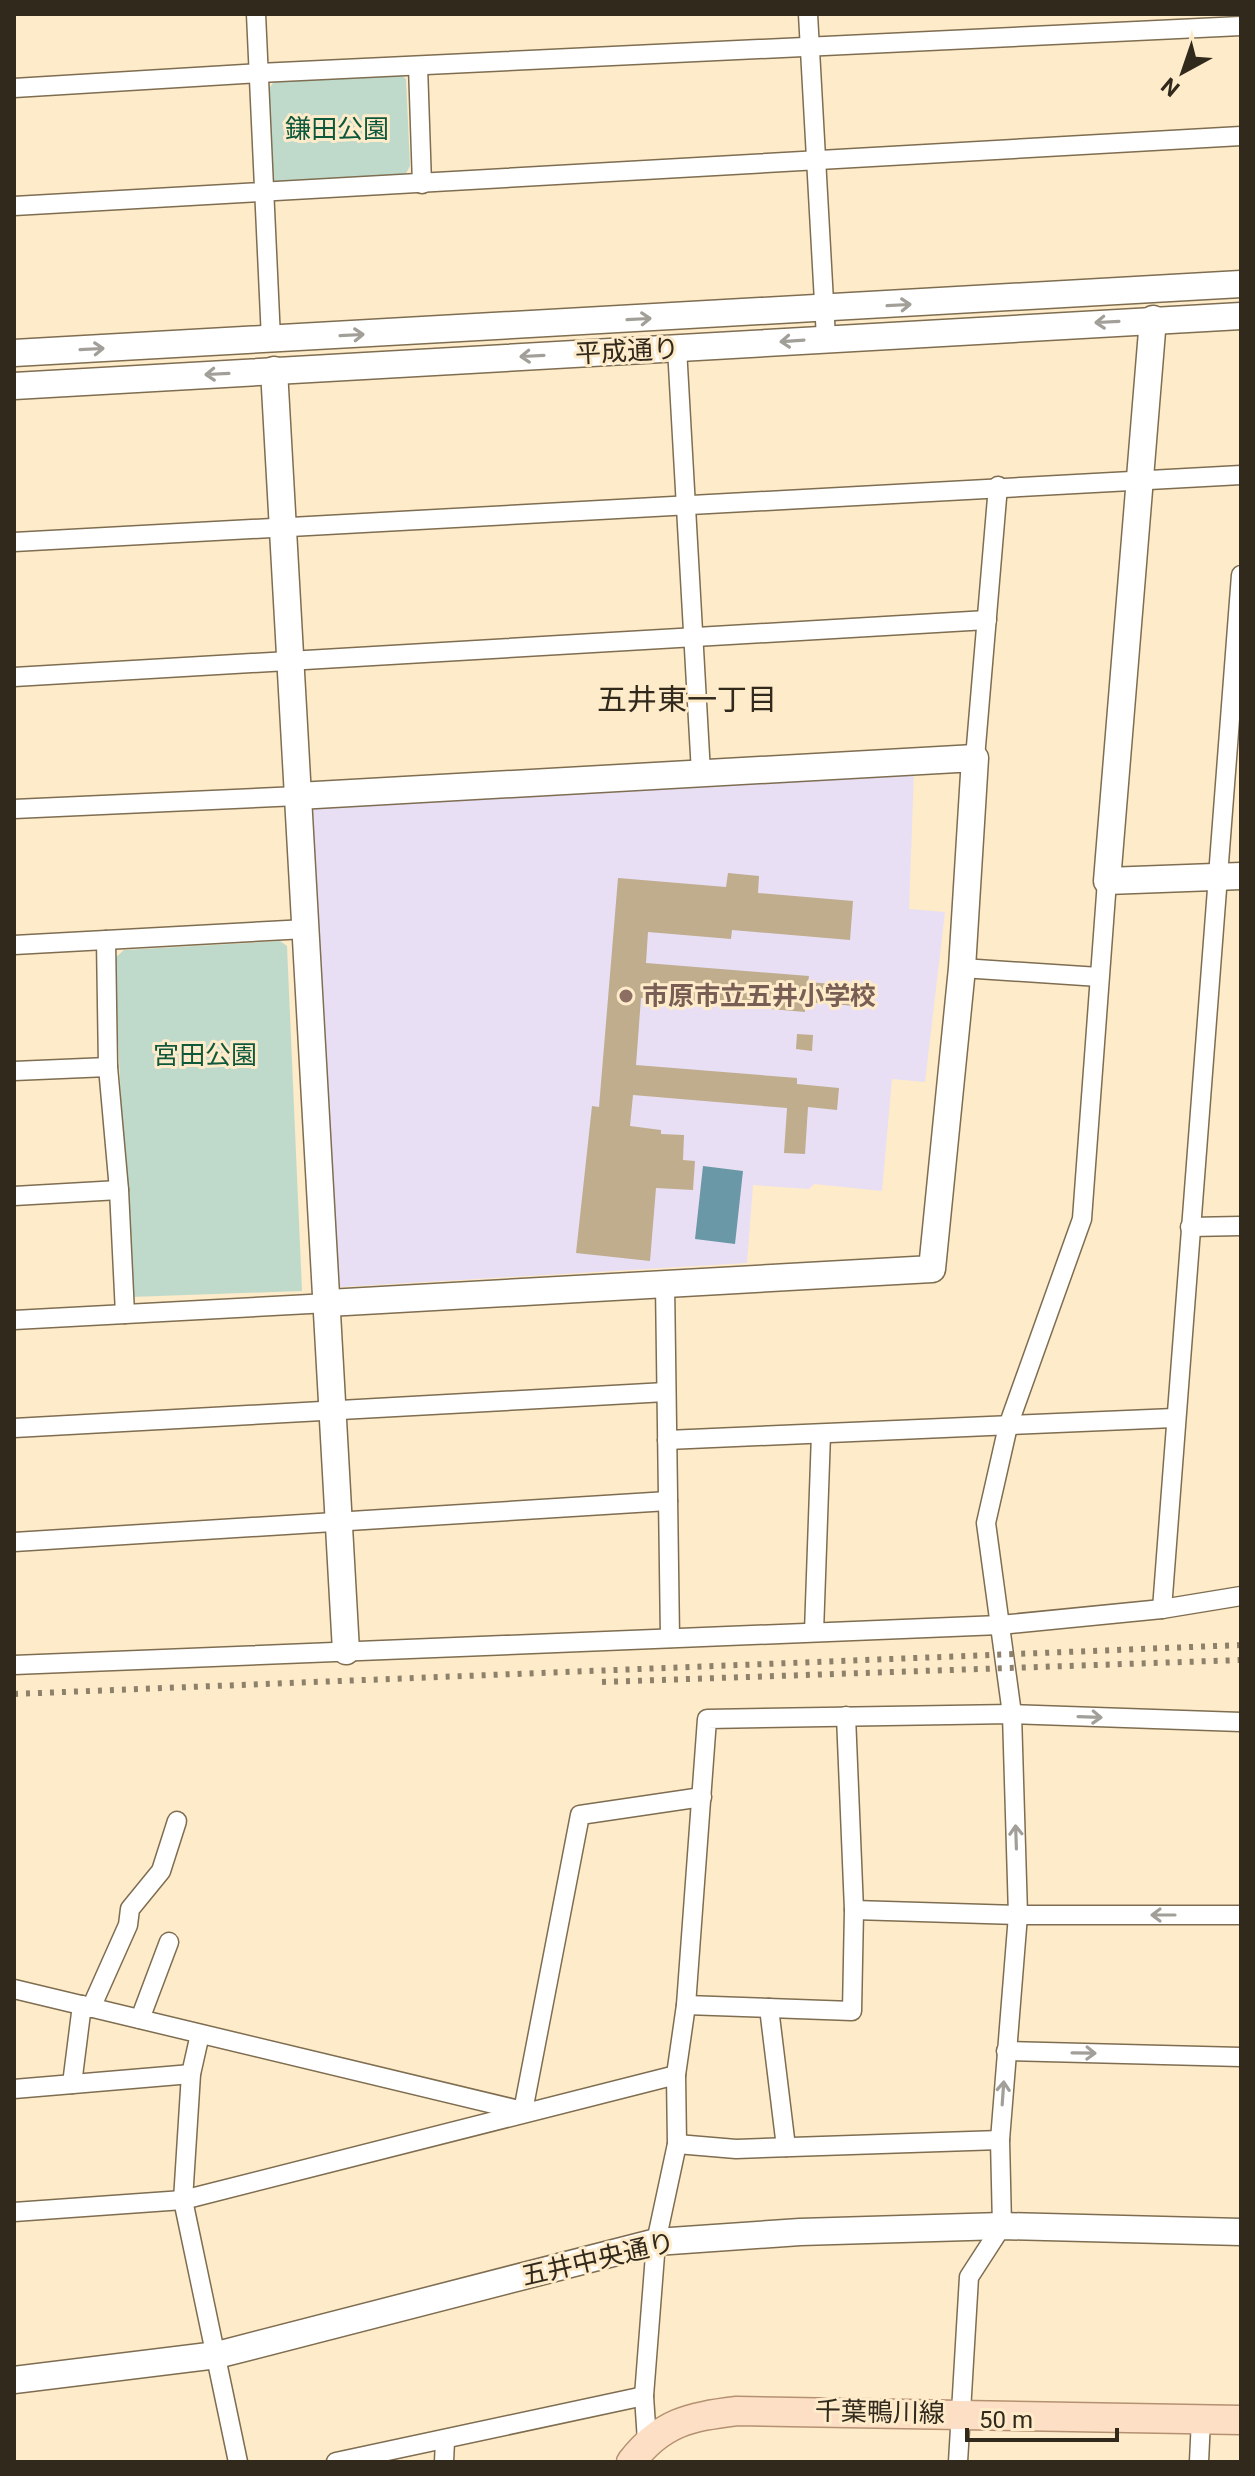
<svg xmlns="http://www.w3.org/2000/svg" width="1255" height="2476" font-family="Roboto,'Noto Sans JP',sans-serif">
  <rect width="100%" height="100%" fill="#feebca"/>
  <polygon fill="#e8dff4" points="914,772 909,909 945,912 925,1082 892,1079 882,1191 814,1184 809,1189 753,1185 747,1263 341,1287 332,1277 306,819 319,802"/>
  <g fill="#bfdacb">
    <polygon points="401,75 406,79 410,166 404,177 277,186 272,180 267,91 276,79"/>
    <polygon points="280,941 287,946 302,1291 131,1297 114,959 124,950"/>
  </g>
  <polygon fill="#6a98a7" points="703,1166 743,1171 735,1244 695,1239"/>
  <g fill="#bfad8d">
    <polygon points="728,873 759,876 758,893 853,901 850,940 732,930 731,939 648,932 646,963 809,976 808,982 858,986 856,1006 805,1002 805,1012 641,998 636,1065 797,1078 797,1084 839,1088 837,1110 808,1107 805,1154 784,1153 787,1108 633,1095 630,1126 661,1130 661,1134 684,1135 683,1160 695,1161 693,1190 656,1188 650,1261 576,1253 592,1106 599,1107 618,878 726,887"/>
    <polygon points="797,1034 813,1035 812,1051 796,1049"/>
  </g>
  <g fill="none" stroke-linecap="round" stroke-linejoin="round">
    <g stroke="#7e6d50" stroke-width="21">
      <g id="street">
        <polyline points="256,14 271,339"/>
        <polyline points="808,14 826,338"/>
        <polyline points="418,66 422,184"/>
        <polyline points="14,88 259,73 1241,26"/>
        <polyline points="14,206 1241,136"/>
        <polyline points="677,348 701,773"/>
        <polyline points="14,542 1241,475"/>
        <polyline points="14,677 987,620"/>
        <polyline points="975,758 998,486"/>
        <polyline points="14,809 298,796"/>
        <polyline points="106,940 108,1067 119,1190 125,1314"/>
        <polyline points="14,945 306,929"/>
        <polyline points="962,968 1099,977"/>
        <polyline points="14,1071 108,1067"/>
        <polyline points="14,1196 119,1190"/>
        <polyline points="1190,1227 1241,1226"/>
        <polyline points="665,1284 670,1638"/>
        <polyline points="14,1320 328,1303"/>
        <polyline points="14,1428 666,1392"/>
        <polyline points="667,1440 1174,1418"/>
        <polyline points="14,1542 668,1501"/>
        <polyline points="1162,1609 1241,575"/>
        <polyline points="814,1632 821,1434"/>
        <polyline points="14,1665 1000,1625 1162,1609 1241,1596"/>
        <polyline points="854,1910 1018,1915 1241,1915"/>
        <polyline points="14,1989 523,2111 580,1815 702,1797"/>
        <polyline points="686,2005 852,2011 854,1910 846,1716"/>
        <polyline points="91,2008 128,1925 130,1909 161,1871 177,1821"/>
        <polyline points="769,2008 786,2147"/>
        <polyline points="140,2019 169,1942"/>
        <polyline points="200,2034 191,2074 183,2200 238,2462"/>
        <polyline points="1006,2051 1241,2057"/>
        <polyline points="72,2084 82,2005"/>
        <polyline points="14,2089 191,2074"/>
        <polyline points="677,2144 736,2149 1000,2140"/>
        <polyline points="14,2212 183,2200 676,2075"/>
        <polyline points="647,2441 644,2396 656,2242 677,2144 676,2075 686,2005 707,1719 1012,1714 1241,1722"/>
        <polyline points="336,2462 644,2396"/>
        <polyline points="444,2462 445,2441"/>
        <polyline points="958,2462 969,2277 1002,2226 1000,2140 1018,1915 1012,1714 986,1523 1008,1426 1082,1219 1107,881"/>
        <polyline points="1199,2462 1201,2419"/>
      </g>
    </g>
    <g stroke="#7e6d50" stroke-width="29">
      <g id="secondary">
        <polyline points="1153,319 1107,881 1241,876"/>
        <polyline points="14,353 1241,284"/>
        <polyline points="274,370 346,1651"/>
        <polyline points="14,386 1241,316"/>
        <polyline points="298,796 975,758 962,968 932,1269 328,1303"/>
        <polyline points="14,2380 217,2355 656,2242 800,2232 1002,2226 1241,2232"/>
      </g>
    </g>
    <g stroke="#b49171" stroke-width="31">
      <path id="primary" d="M631 2462C662 2422 689 2417 737 2411L1241 2420"/>
    </g>
    <use href="#street" stroke="#fff" stroke-width="18"/>
    <use href="#secondary" stroke="#fff" stroke-width="26"/>
    <use href="#primary" stroke="#fddfc5" stroke-width="28"/>
    <g stroke="#8e816b" stroke-width="6" stroke-dasharray="4 8" stroke-linecap="butt">
      <polyline points="602,1682 1241,1660"/>
      <polyline points="14,1694 1241,1645"/>
    </g>
  </g>
  <defs><path id="oneway-shaft" d="M-6 0H5M1.5-3L5.5 0L1.5 3" fill="none" stroke-width="1.6" stroke-linecap="round" stroke-linejoin="round" transform="scale(2)"/></defs>
  <g stroke="#a29f99">
    <use href="#oneway-shaft" transform="translate(899 305) rotate(-3)"/>
    <use href="#oneway-shaft" transform="translate(639 319) rotate(-3)"/>
    <use href="#oneway-shaft" transform="translate(1107 322) rotate(177)"/>
    <use href="#oneway-shaft" transform="translate(352 335) rotate(-3)"/>
    <use href="#oneway-shaft" transform="translate(792 341) rotate(176)"/>
    <use href="#oneway-shaft" transform="translate(92 349) rotate(-3)"/>
    <use href="#oneway-shaft" transform="translate(532 356) rotate(177)"/>
    <use href="#oneway-shaft" transform="translate(217 374) rotate(177)"/>
    <use href="#oneway-shaft" transform="translate(1090 1717) rotate(2)"/>
    <use href="#oneway-shaft" transform="translate(1016 1837) rotate(-92)"/>
    <use href="#oneway-shaft" transform="translate(1163 1915) rotate(180)"/>
    <use href="#oneway-shaft" transform="translate(1084 2053) rotate(1)"/>
    <use href="#oneway-shaft" transform="translate(1003 2093) rotate(-86)"/>
  </g>
  <circle fill="#8d6e63" stroke="#feebca" stroke-width="3" cx="626" cy="996" r="8"/>
  <g text-anchor="middle" dominant-baseline="central" stroke-width="6" stroke-linejoin="round" paint-order="stroke">
    <g font-size="26" fill="#0e583b" stroke="#feebca">
      <text x="337" y="129">鎌田公園</text>
      <text x="205" y="1055">宮田公園</text>
    </g>
    <g font-size="26" fill="#30291c" stroke="#feebca">
      <text transform="translate(627 351) rotate(-3)">平成通り</text>
      <text transform="translate(598 2259) rotate(-13)">五井中央通り</text>
      <text transform="translate(880 2412) rotate(1)">千葉鴨川線</text>
    </g>
    <g font-size="26" font-weight="bold" fill="#785e54" stroke="#feebca" text-anchor="start">
      <text x="642" y="996">市原市立五井小学校</text>
    </g>
    <g font-size="30" fill="#30291c" stroke="#feebca">
      <text x="687" y="699">五井東一丁目</text>
    </g>
  </g>
  <rect width="1255" height="2476" fill="none" stroke="#30291c" stroke-width="32"/>
  <g transform="translate(1183 72) rotate(220)" stroke="#feebca" stroke-width="6" paint-order="stroke">
  <path d="M0-6L14 30L0 20L-14 30Z" fill="#30291c"/>
  <text y="-12" font-size="22" font-weight="bold" text-anchor="middle" fill="#30291c">N</text>
  </g>
  <path d="M967 2428v12h150v-12" fill="none" stroke="#30291c" stroke-width="4"/>
  <text x="979" y="2428" font-size="24" fill="#30291c" stroke="#feebca" stroke-width="6" paint-order="stroke">50 m</text>
</svg>
